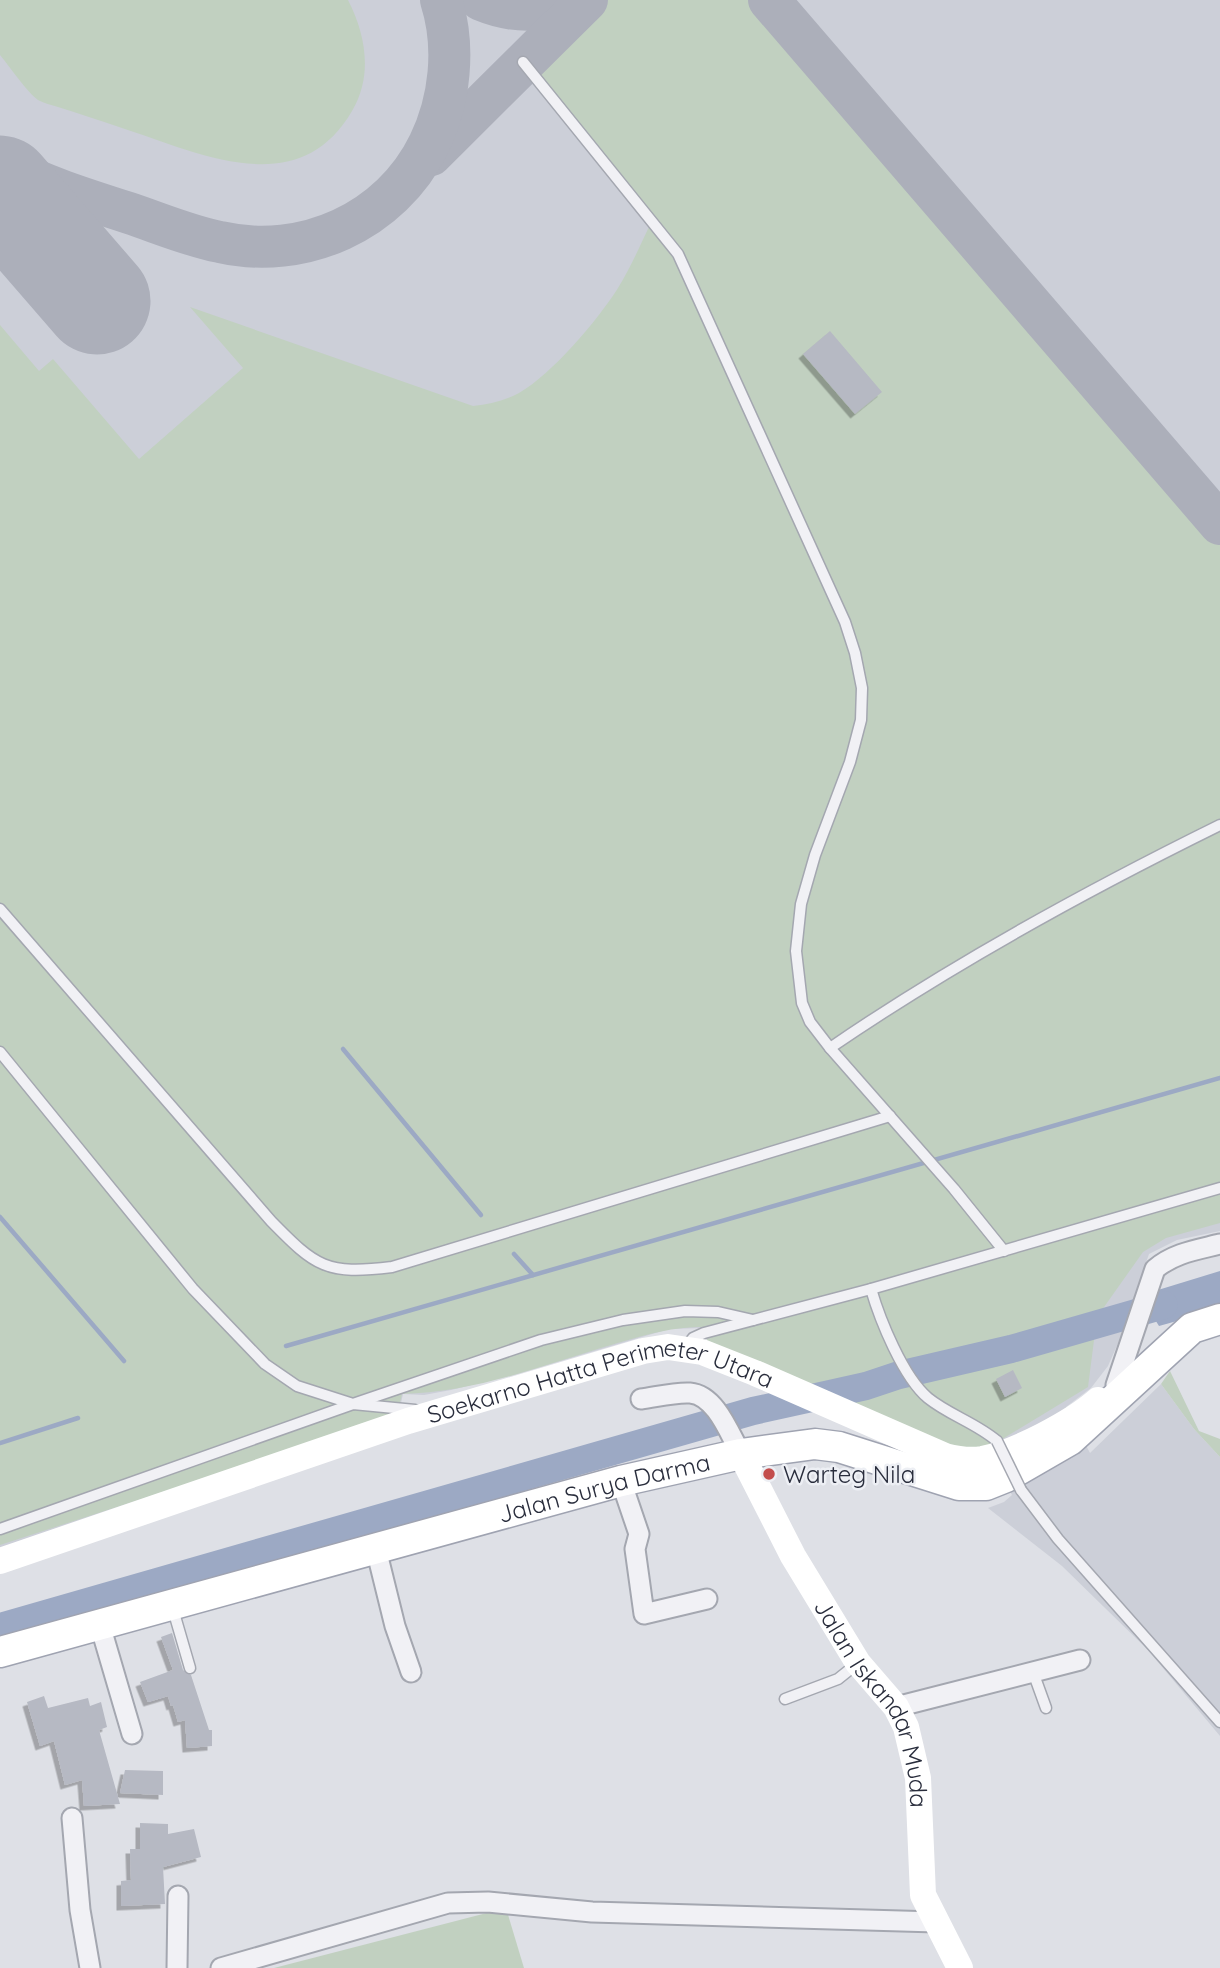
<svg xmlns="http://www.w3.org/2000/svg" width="1220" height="1968" font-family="Quicksand,sans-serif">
  <defs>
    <filter id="shadow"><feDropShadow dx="-4.5" dy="4.5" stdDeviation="0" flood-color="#0004"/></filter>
  </defs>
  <rect width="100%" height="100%" fill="#dee0e6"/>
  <polygon fill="#cccfd8" points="0,0 1220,0 1220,1231 1177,1240 1149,1254 1119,1341 1108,1366 1091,1388 1066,1407 1090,1453 1161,1384 1194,1429 1220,1457 1220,1736 1147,1649 1062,1566 988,1508 1004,1502 1012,1495 999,1471 708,1343 703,1328 669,1329 517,1374 451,1390 424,1395 403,1394 398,1417 0,1550"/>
  <g fill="#c1d0c0">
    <path d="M0 0H348C366 35 373 76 352 111 298 204 197 152 119 127 98 120 78 113 58 107 52 105 43 103 38 100 27 92 10 67 0 55Z"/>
    <path d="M587 0H769L1220 524V1223L1166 1238 1143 1252 1097 1317 1088 1387 989 1447 965 1457 708 1343 703 1327C667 1327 639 1337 604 1347 539 1367 471 1393 402 1394L397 1416 0 1545V325L39 371 53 359 139 459 243 368 190 307 473 406C489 404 504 401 519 393 552 374 597 321 618 288 631 267 641 243 652 221L523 62Z"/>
    <polygon points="1170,1371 1199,1431 1220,1439 1220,1457 1194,1429 1161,1384"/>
    <polygon points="506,1908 524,1968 274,1968"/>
  </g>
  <polygon fill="#9ca9c4" points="1220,1271 1220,1309 1159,1326 1149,1310 1158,1290"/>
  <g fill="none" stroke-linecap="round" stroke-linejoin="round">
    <g stroke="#9ca9c4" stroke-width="4.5">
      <polyline points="343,1049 481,1215"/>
      <polyline points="0,1217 124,1361"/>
      <polyline points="514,1254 533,1275"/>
      <polyline points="286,1346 1220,1078"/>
      <polyline points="0,1443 78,1418"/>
    </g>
    <polyline stroke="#9ca9c4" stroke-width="28" points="0,1627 753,1411 866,1386 899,1375 1011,1349 1164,1305"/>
    <g stroke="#acafba" stroke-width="42">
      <path d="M481 0C512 13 543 13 574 0"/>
      <polyline points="769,0 1220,524"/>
      <polyline points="431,155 587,0"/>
      <path d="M0 164C41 185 85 199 129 213 159 223 189 236 220 242 303 261 391 222 429 144 450 101 456 47 441 0"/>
    </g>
    <polyline stroke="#acafba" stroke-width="107" points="0,189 97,301"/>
  </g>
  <g fill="#b6b9c3" filter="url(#shadow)">
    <polygon points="830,331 882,392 855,414 803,354"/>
    <polygon points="1013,1370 1022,1388 1005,1397 996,1379"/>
    <polygon points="172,1633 183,1670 191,1675 209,1730 212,1730 212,1746 187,1748 185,1720 178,1722 173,1705 171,1706 168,1696 148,1702 140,1682 173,1670 161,1637"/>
    <polygon points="44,1696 48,1708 88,1698 90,1706 101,1702 107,1727 99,1730 120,1804 84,1806 82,1780 65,1785 54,1741 40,1746 27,1702"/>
    <polygon points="125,1770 163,1771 163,1795 120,1793"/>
    <polygon points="140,1823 168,1824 168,1834 194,1829 201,1857 163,1867 165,1904 121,1906 121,1881 131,1880 130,1849 140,1849"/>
  </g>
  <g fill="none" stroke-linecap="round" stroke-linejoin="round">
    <g stroke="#a4a7b0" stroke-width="13">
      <g id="lane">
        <polyline points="523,62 678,254 845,622 855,653 862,688 861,720 850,762 815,855 801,904 796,951 802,1003 810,1022 830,1048 954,1189 1004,1251"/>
        <path d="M0 909 271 1221C316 1267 326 1275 392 1267L890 1116"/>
        <path d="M830 1048C954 963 1086 891 1220 825"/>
        <polyline points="0,1052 193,1289 265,1364 297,1386 353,1404 541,1340 623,1320 685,1311 718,1312 753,1320"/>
        <path d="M871 1289C880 1320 903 1377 928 1398 949 1415 976 1423 997 1441"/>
        <polyline points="686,1347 693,1338 704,1333 871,1289 1220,1188"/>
        <polyline points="1021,1490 1058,1539 1220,1722"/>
        <polyline points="0,1529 353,1404 415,1410"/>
        <polyline points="172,1606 190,1668"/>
        <polyline points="1033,1672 1046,1708"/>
        <polyline points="785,1699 838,1679 858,1663"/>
      </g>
    </g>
    <g stroke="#a4a7b0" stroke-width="23">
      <g id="street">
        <path d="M1116 1385 1155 1269C1174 1253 1196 1250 1220 1244"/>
        <path d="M641 1399C656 1397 675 1392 690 1393 716 1395 730 1435 741 1454"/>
        <polyline points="621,1481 639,1534 635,1549 644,1614 707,1599"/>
        <polyline points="376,1549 395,1626 411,1672"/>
        <polyline points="100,1625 132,1734"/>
        <polyline points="896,1707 1080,1660"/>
        <polyline points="72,1818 80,1910 90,1968"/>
        <polyline points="177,1968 178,1896"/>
        <polyline points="221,1968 448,1903 488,1902 592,1912 936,1922"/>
      </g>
    </g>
    <g stroke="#9fa3b1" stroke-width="33">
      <g id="primary">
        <path id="s3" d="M0 1652 621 1481 741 1454 815 1444 839 1447 959 1485H986L1006 1477 1070 1440 1192 1328 1220 1319"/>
      </g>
    </g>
    <use href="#lane" stroke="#f1f1f5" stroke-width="10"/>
    <use href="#street" stroke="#f1f1f5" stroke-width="19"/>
    <g stroke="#fff" stroke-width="26">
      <path id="s1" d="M741 1454 793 1556 858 1663 896 1707 906 1727 918 1778 923 1895 960 1968"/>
      <path id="s2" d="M0 1561 408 1421 643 1351 668 1347 702 1352 755 1373 945 1456C957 1459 969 1461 982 1459 1015 1453 1073 1422 1098 1400"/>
    </g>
    <use href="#primary" stroke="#fff" stroke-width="30"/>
    <g stroke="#a4a7b0" stroke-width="13" stroke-linecap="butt">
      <polyline id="lane-bridge" points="997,1441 1021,1490"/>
    </g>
    <use href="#lane-bridge" stroke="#f1f1f5" stroke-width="10"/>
  </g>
  <circle fill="#c34d4c" stroke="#edeff4" stroke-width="2.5" cx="769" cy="1474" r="7"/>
  <g text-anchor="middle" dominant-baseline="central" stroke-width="5" stroke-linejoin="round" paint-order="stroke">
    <g font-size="24" fill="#292d3c" stroke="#edeff4">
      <text stroke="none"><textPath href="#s2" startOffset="632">Soekarno Hatta Perimeter Utara</textPath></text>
      <text stroke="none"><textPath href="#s3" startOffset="626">Jalan Surya Darma</textPath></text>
      <text stroke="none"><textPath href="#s1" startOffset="285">Jalan Iskandar Muda</textPath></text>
    </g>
    <g font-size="24" fill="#292d3c" stroke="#edeff4" text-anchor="start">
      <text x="783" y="1474">Warteg Nila</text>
    </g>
  </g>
</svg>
